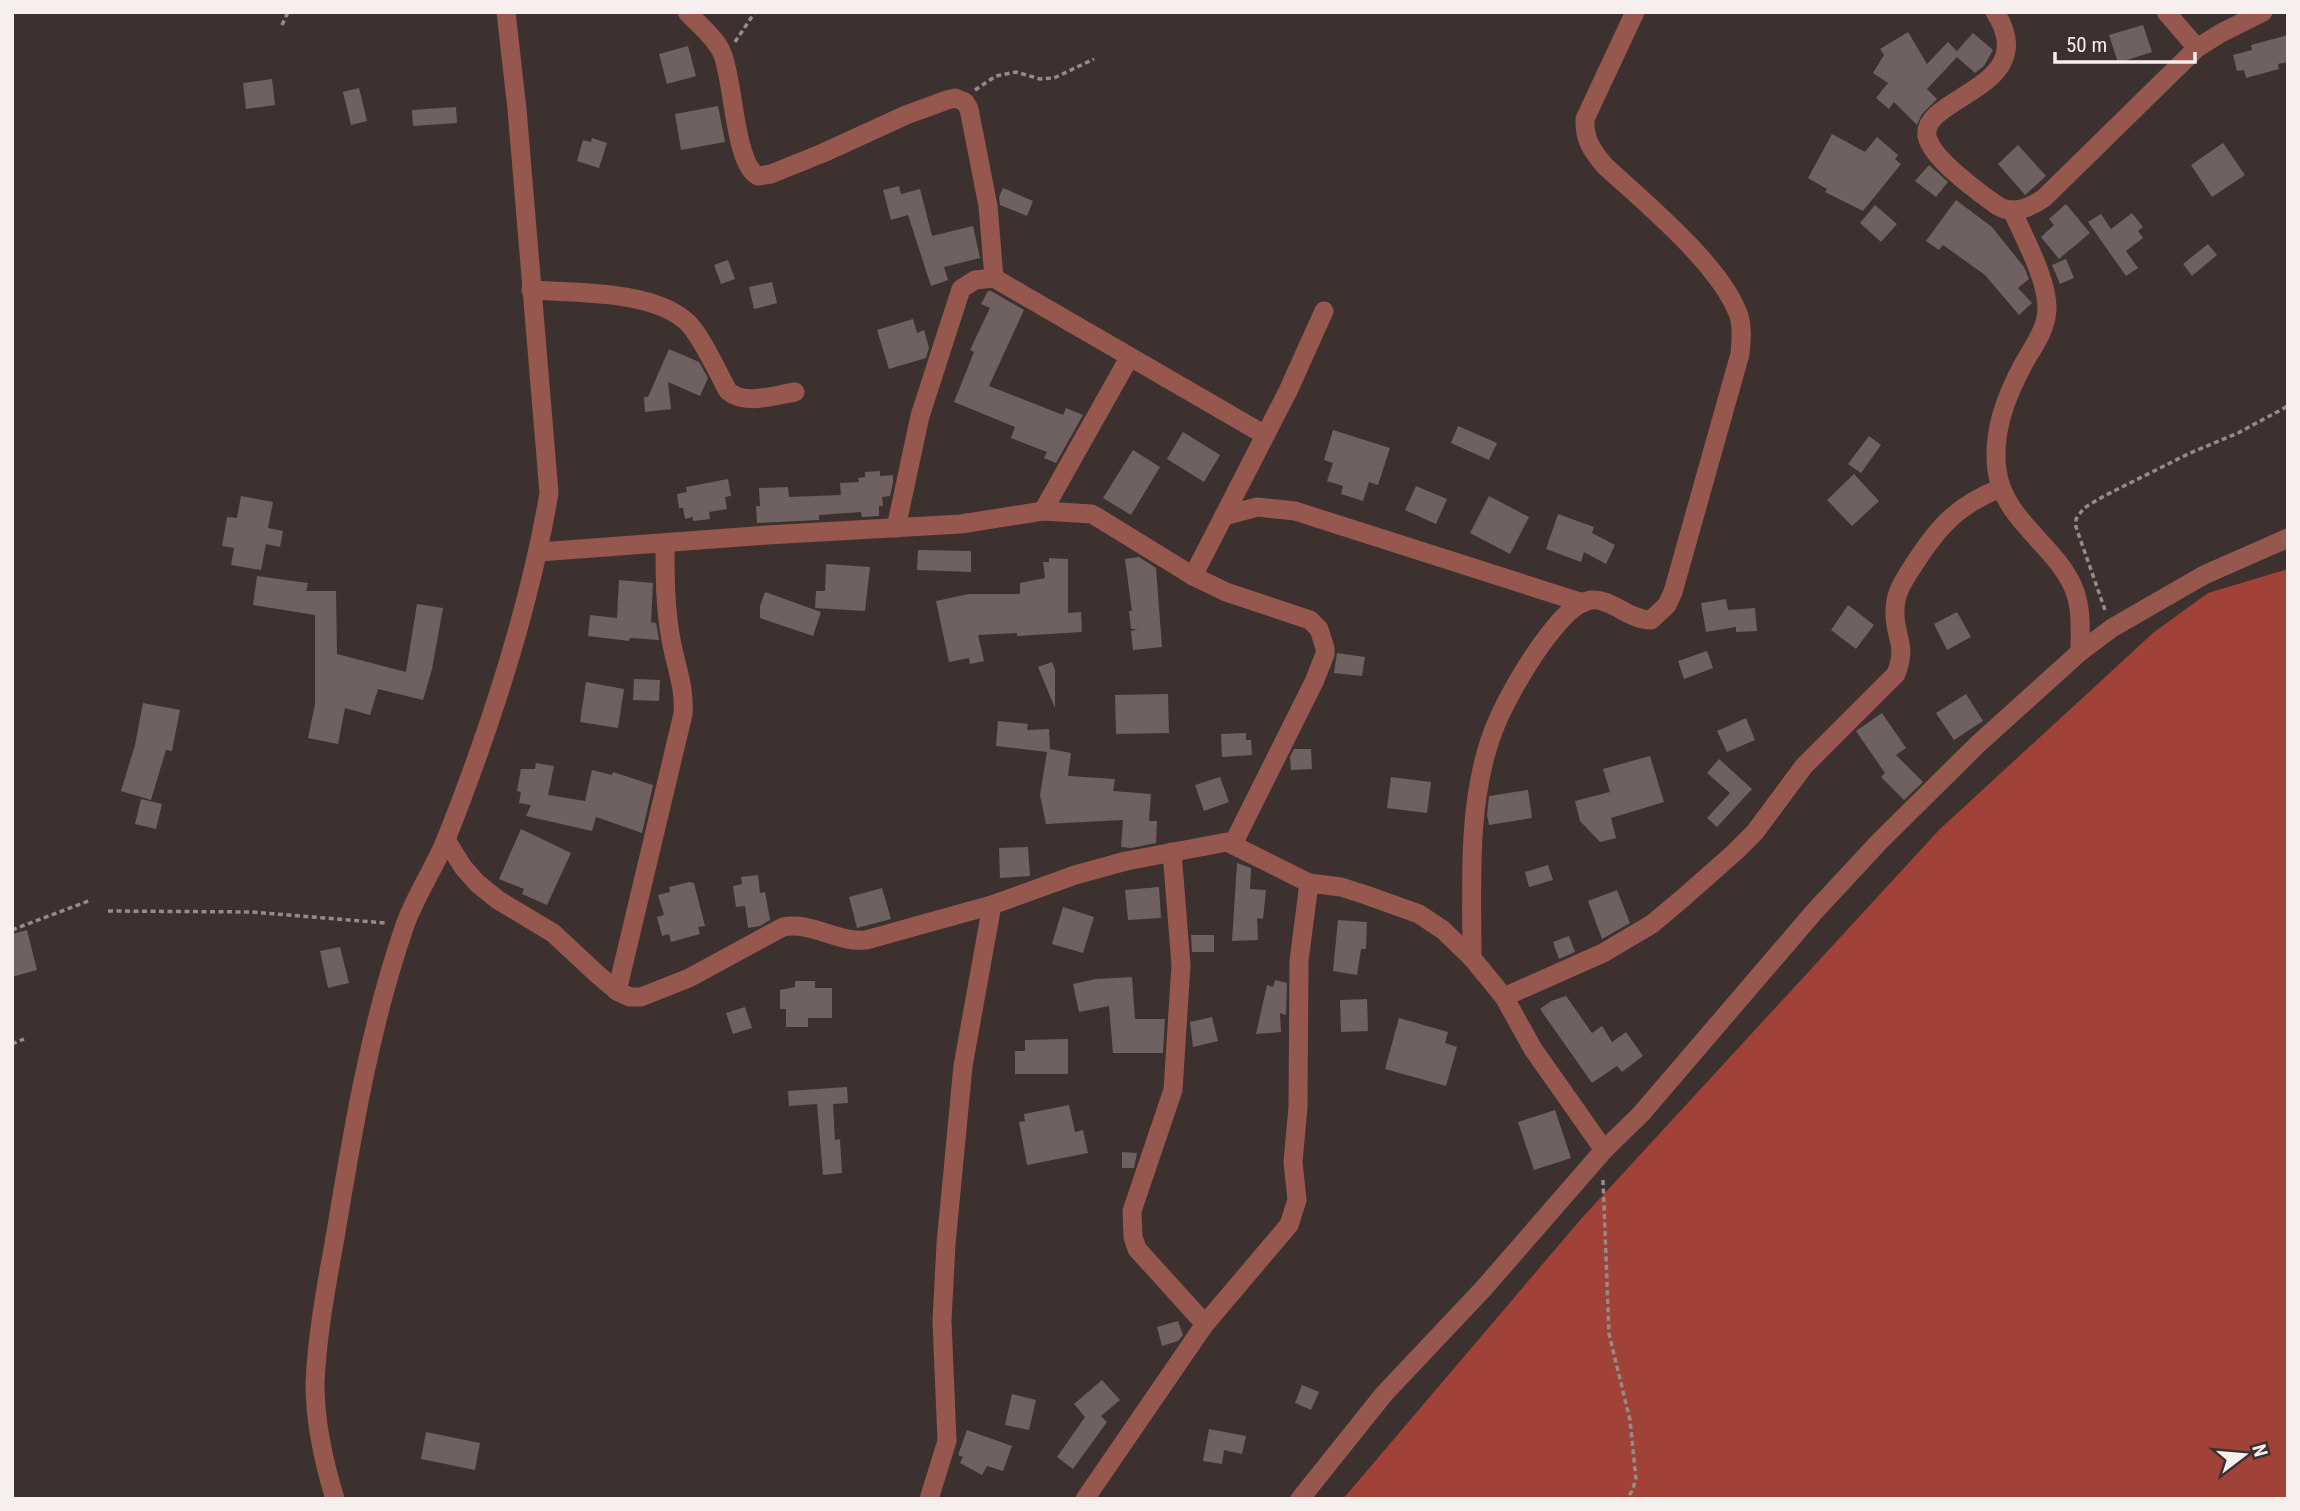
<svg xmlns="http://www.w3.org/2000/svg" width="2300" height="1511" font-family="'Roboto Condensed',sans-serif">
  <rect width="100%" height="100%" fill="#3d312f"/>
  <polygon fill="#a04237" points="2288,569 2288,1499 1343,1499 1581,1219 1939,830 2153,633 2208,593"/>
  <g fill="#6e615f">
    <polygon points="2143,25 2152,52 2118,63 2109,35"/>
    <polygon points="1908,32 1927,64 1948,42 1957,51 1973,33 1993,50 1984,66 1975,73 1957,57 1927,89 1937,99 1922,114 1917,125 1894,102 1889,109 1876,98 1888,83 1873,73 1884,55 1880,49"/>
    <polygon points="2288,35 2288,62 2278,64 2279,69 2246,78 2244,70 2237,71 2233,55 2252,50 2251,45"/>
    <polygon points="688,46 696,76 667,84 659,54"/>
    <polygon points="272,79 275,105 246,109 243,83"/>
    <polygon points="359,88 367,121 351,125 343,92"/>
    <polygon points="718,106 725,142 681,150 675,114"/>
    <polygon points="456,107 457,123 413,126 412,110"/>
    <polygon points="1832,134 1865,152 1877,137 1898,155 1895,159 1901,164 1863,211 1825,192 1827,189 1808,178"/>
    <polygon points="592,138 607,143 599,168 577,161 583,140 591,142"/>
    <polygon points="2223,143 2245,175 2212,197 2191,165"/>
    <polygon points="2018,145 2046,176 2025,195 1998,164"/>
    <polygon points="1929,165 1948,182 1936,197 1915,181"/>
    <polygon points="899,186 901,194 920,189 932,236 973,226 980,258 944,267 948,280 931,286 908,215 891,220 883,190"/>
    <polygon points="1003,188 1033,201 1027,216 1000,205 999,197"/>
    <polygon points="1956,200 1992,227 2024,267 2029,279 2018,288 2032,303 2019,315 1985,275 1943,245 1939,250 1926,241"/>
    <polygon points="2066,204 2090,233 2059,259 2041,237 2054,225 2049,219"/>
    <polygon points="1875,205 1897,224 1881,242 1860,223"/>
    <polygon points="2132,213 2143,227 2138,231 2143,238 2126,251 2138,268 2126,276 2088,222 2101,214 2111,229"/>
    <polygon points="2208,244 2217,255 2192,276 2183,264"/>
    <polygon points="2066,259 2074,278 2060,284 2052,265"/>
    <polygon points="728,260 735,279 721,284 714,265"/>
    <polygon points="772,282 777,303 754,309 749,287"/>
    <polygon points="988,291 991,291 1024,310 989,386 1063,415 1066,408 1083,415 1056,463 1044,458 1047,452 1011,438 1015,427 954,402 974,352 970,350 990,308 981,304"/>
    <polygon points="913,319 917,333 924,330 929,348 926,358 889,369 877,330"/>
    <polygon points="669,349 699,362 708,378 700,396 668,382 671,409 645,412 644,397 648,397"/>
    <polygon points="1458,426 1497,443 1489,460 1451,443"/>
    <polygon points="1333,430 1390,448 1378,485 1369,482 1363,501 1341,494 1343,486 1327,481 1333,463 1324,460"/>
    <polygon points="1183,432 1220,455 1204,482 1167,459"/>
    <polygon points="1869,436 1881,445 1861,473 1848,464"/>
    <polygon points="1133,450 1160,467 1131,515 1103,498"/>
    <polygon points="880,471 880,476 893,475 893,482 890,496 882,497 883,506 879,506 879,516 862,517 861,512 819,515 819,520 757,523 756,506 760,506 759,488 788,487 789,497 841,495 840,483 859,482 858,478 865,477 865,472"/>
    <polygon points="1854,474 1879,501 1852,526 1827,500"/>
    <polygon points="728,479 731,496 725,497 727,509 709,512 710,519 693,521 693,517 685,519 683,508 679,508 677,494 687,492 686,487"/>
    <polygon points="1416,486 1447,499 1436,524 1405,510"/>
    <polygon points="241,496 273,502 268,528 283,531 280,547 266,544 261,570 231,565 234,548 222,546 227,517 237,518"/>
    <polygon points="1489,496 1529,517 1510,554 1470,533"/>
    <polygon points="1558,514 1594,527 1592,533 1615,545 1606,564 1584,552 1581,562 1546,549"/>
    <polygon points="918,550 971,551 971,572 917,570"/>
    <polygon points="1139,557 1156,568 1162,647 1133,650 1131,631 1138,629 1131,629 1129,611 1132,611 1125,559"/>
    <polygon points="1049,558 1068,559 1068,613 1081,612 1082,632 1017,636 1017,633 978,635 984,661 970,664 969,658 949,662 936,601 969,594 1020,594 1020,583 1045,578 1043,562 1049,562"/>
    <polygon points="826,564 870,567 865,611 815,608 816,591 825,591"/>
    <polygon points="257,576 308,583 306,591 336,591 337,654 406,672 417,604 443,608 432,669 423,700 378,689 370,715 345,708 338,744 308,738 315,704 315,615 253,605"/>
    <polygon points="619,580 653,583 651,622 656,623 659,640 630,638 629,641 588,636 590,615 617,618"/>
    <polygon points="765,592 821,612 813,636 760,618 760,606"/>
    <polygon points="1726,599 1728,610 1755,608 1757,631 1736,632 1736,627 1706,632 1701,603"/>
    <polygon points="1848,605 1874,625 1856,649 1831,630"/>
    <polygon points="1957,612 1971,637 1947,650 1934,624"/>
    <polygon points="1707,651 1713,668 1684,679 1678,661"/>
    <polygon points="1337,653 1365,657 1362,676 1334,673"/>
    <polygon points="1052,662 1055,670 1055,708 1038,667"/>
    <polygon points="634,679 660,680 659,701 633,700"/>
    <polygon points="586,682 624,689 618,728 580,722"/>
    <polygon points="1168,694 1169,733 1116,734 1115,695"/>
    <polygon points="1966,694 1983,721 1954,740 1936,713"/>
    <polygon points="143,703 180,710 172,751 166,750 151,800 121,791 135,745"/>
    <polygon points="1882,713 1906,748 1896,755 1923,782 1904,800 1881,777 1885,773 1856,731"/>
    <polygon points="1746,718 1755,740 1727,752 1717,731"/>
    <polygon points="998,721 1028,724 1027,730 1049,729 1050,749 1071,753 1068,776 1115,779 1113,791 1151,794 1149,821 1157,821 1156,843 1131,848 1121,847 1123,820 1046,824 1040,795 1047,752 996,746"/>
    <polygon points="1246,733 1246,740 1251,740 1252,755 1222,757 1221,734"/>
    <polygon points="1294,749 1311,749 1312,769 1291,770 1290,757"/>
    <polygon points="1650,756 1664,802 1611,818 1616,838 1600,842 1580,821 1575,801 1610,792 1603,769"/>
    <polygon points="1719,759 1752,789 1717,827 1707,818 1730,793 1707,773"/>
    <polygon points="536,763 554,766 548,795 585,801 592,770 612,775 613,772 653,785 642,833 596,817 592,831 526,816 531,805 519,803 521,792 517,791 521,769 535,769"/>
    <polygon points="1220,777 1229,802 1204,811 1195,785"/>
    <polygon points="1391,777 1431,782 1427,813 1387,808"/>
    <polygon points="1528,790 1532,818 1489,825 1487,815 1489,796"/>
    <polygon points="141,799 162,804 156,829 135,824"/>
    <polygon points="521,829 571,853 547,905 522,894 524,889 499,879"/>
    <polygon points="1028,847 1030,876 1000,878 999,848"/>
    <polygon points="1237,863 1251,868 1250,889 1266,890 1263,919 1257,918 1258,940 1232,941"/>
    <polygon points="1548,865 1553,880 1529,887 1525,872"/>
    <polygon points="758,875 760,893 765,892 770,920 760,926 748,928 745,906 736,907 733,886 742,884 741,877"/>
    <polygon points="689,882 694,883 705,926 698,927 700,934 671,942 669,934 662,936 657,917 664,915 658,895 670,892 669,887"/>
    <polygon points="1159,887 1161,918 1128,920 1125,890"/>
    <polygon points="882,888 891,919 857,928 849,897"/>
    <polygon points="1617,890 1630,923 1602,939 1588,901"/>
    <polygon points="1063,907 1094,917 1083,953 1052,944"/>
    <polygon points="1338,920 1367,922 1366,949 1361,949 1357,975 1333,971"/>
    <polygon points="27,930 37,970 12,977 12,934"/>
    <polygon points="1191,935 1214,935 1214,952 1192,952"/>
    <polygon points="1569,936 1575,952 1559,959 1553,942"/>
    <polygon points="340,947 349,983 328,988 320,951"/>
    <polygon points="1132,977 1135,1019 1165,1019 1163,1053 1113,1053 1109,1006 1079,1012 1073,984 1096,979"/>
    <polygon points="1275,980 1287,983 1286,1015 1280,1013 1281,1032 1256,1034 1267,985 1273,987"/>
    <polygon points="795,981 815,981 815,988 832,988 832,1018 808,1018 808,1027 786,1027 786,1009 780,1009 780,990 795,987"/>
    <polygon points="1566,996 1592,1033 1602,1026 1612,1042 1626,1032 1643,1056 1622,1072 1617,1066 1592,1083 1540,1009 1551,1001"/>
    <polygon points="1367,999 1368,1031 1341,1032 1340,1000"/>
    <polygon points="745,1007 752,1028 733,1034 726,1013"/>
    <polygon points="1212,1017 1218,1041 1193,1047 1190,1022"/>
    <polygon points="1399,1018 1448,1032 1445,1043 1457,1047 1446,1086 1385,1069"/>
    <polygon points="1068,1039 1068,1074 1015,1074 1015,1051 1025,1051 1025,1040"/>
    <polygon points="847,1087 848,1103 833,1104 835,1140 840,1139 842,1173 823,1175 817,1104 789,1106 788,1091"/>
    <polygon points="1069,1105 1075,1132 1083,1130 1088,1153 1027,1165 1019,1122 1025,1121 1024,1114"/>
    <polygon points="1555,1110 1571,1158 1534,1170 1518,1122"/>
    <polygon points="1122,1152 1137,1153 1134,1168 1122,1168"/>
    <polygon points="1178,1321 1183,1335 1178,1341 1162,1346 1157,1327"/>
    <polygon points="1102,1380 1120,1400 1101,1416 1107,1422 1073,1469 1057,1457 1085,1417 1074,1404"/>
    <polygon points="1302,1385 1319,1392 1311,1410 1295,1403"/>
    <polygon points="1012,1394 1036,1400 1029,1430 1005,1425"/>
    <polygon points="1209,1429 1246,1436 1242,1454 1224,1450 1222,1464 1203,1461"/>
    <polygon points="967,1430 1012,1446 1003,1471 987,1466 982,1475 960,1463 963,1457 958,1455"/>
    <polygon points="426,1432 480,1443 475,1470 421,1459"/>
  </g>
  <g fill="none" stroke-linecap="round" stroke-linejoin="round">
    <g stroke="#958b89" stroke-width="3.5" stroke-dasharray="5 3.5" stroke-linecap="butt">
      <polyline points="1350,12 1352,12"/>
      <polyline points="282,25 288,12"/>
      <polyline points="735,42 755,12"/>
      <polyline points="975,90 996,76 1016,72 1040,79 1054,78 1094,59"/>
      <polyline points="2105,610 2076,527 2076,519 2084,508 2104,496 2190,453 2238,433 2288,406"/>
      <polyline points="108,911 252,912 385,923"/>
      <polyline points="12,930 91,900"/>
      <polyline points="12,1044 24,1039"/>
      <polyline points="1603,1180 1609,1334 1630,1420 1636,1479 1632,1491 1627,1499"/>
    </g>
    <g stroke="#95574e" stroke-width="19">
      <path d="M687 12C699 25 716 38 722 53 734 80 734 164 758 176L771 174 823 153 906 115 947 100 955 98 965 102 969 109 988 206 994 278"/>
      <path d="M1995 12C2044 88 1921 96 1927 136 1931 158 1977 191 1995 204 2011 216 2030 208 2044 198L2197 48 2221 33 2263 12"/>
      <polyline points="2166,12 2197,48"/>
      <path d="M2012 210C2024 238 2048 280 2047 310 2046 330 2033 347 2024 363 2006 396 1992 432 1997 470 2003 520 2056 545 2074 589 2082 609 2080 631 2080 652"/>
      <path d="M531 290C575 293 653 290 687 322 701 335 718 373 728 391 746 406 774 395 795 392"/>
      <polyline points="1043,511 1129,358"/>
      <polyline points="1224,516 1257,507 1295,511 1583,603"/>
      <polyline points="896,528 920,416 961,289 975,280 994,278 1265,435"/>
      <polyline points="539,552 767,535 961,524 1043,511 1092,514 1193,576 1226,592 1310,620 1319,629 1325,648 1325,654 1314,682 1233,844"/>
      <polyline points="1193,576 1288,391 1324,311"/>
      <path d="M446 840 463 867 477 883 498 900 553 933 597 974 617 991 630 997H641L689 978 783 927C811 921 837 943 866 940L992 905 1075 875 1126 861 1227 842 1309 883 1341 887 1366 895 1419 914 1443 930 1472 958 1504 997 1533 1049 1604 1150"/>
      <polyline points="1172,852 1181,965 1173,1090 1132,1211 1133,1237 1137,1249 1205,1324"/>
      <path d="M1472 958C1472 886 1467 809 1490 740 1500 709 1527 663 1547 637 1557 624 1574 602 1591 600 1611 598 1629 620 1651 620L1667 605 1673 592 1740 354C1741 341 1743 329 1739 316 1722 266 1645 203 1605 166 1592 151 1584 139 1585 119L1635 12"/>
      <path d="M617 991 683 714C685 690 677 669 672 645 665 611 665 577 665 543"/>
      <path d="M1504 997 1603 953 1652 924 1683 898 1735 852 1755 832 1804 766 1896 674C1908 643 1894 639 1895 610 1895 593 1904 580 1913 566 1938 527 1957 505 2001 488"/>
      <path d="M335 1499C324 1463 315 1422 315 1384 317 1333 327 1283 336 1232 353 1129 370 1027 404 928 414 897 435 868 447 837 491 726 529 611 549 493L517 109 506 12"/>
      <polyline points="929,1499 947,1441 942,1321 946,1244 963,1066 992,905"/>
      <polyline points="1085,1499 1205,1324 1289,1225 1297,1200 1293,1162 1298,1107 1299,961 1309,883"/>
      <polyline points="1300,1499 1384,1394 1484,1288 1604,1150 1641,1114 1814,912 1879,842 1978,744 2080,652 2112,628 2204,575 2288,538"/>
    </g>
  </g>
  <rect width="2300" height="1511" fill="none" stroke="#f6efed" stroke-width="28"/>
  <g transform="translate(2244 1455) rotate(74)" stroke="#3d312f" stroke-width="5" paint-order="stroke">
  <path d="M0-5L12 26L0 18L-12 26Z" fill="#f6efed"/>
  <text y="-10" font-size="19" font-weight="bold" text-anchor="middle" fill="#f6efed">N</text>
  </g>
  <path d="M2055 52v10h140v-10" fill="none" stroke="#f6efed" stroke-width="3.5"/>
  <text x="2066" y="52" font-size="21" fill="#f6efed" stroke="#3d312f" stroke-width="5" paint-order="stroke">50 m</text>
</svg>
